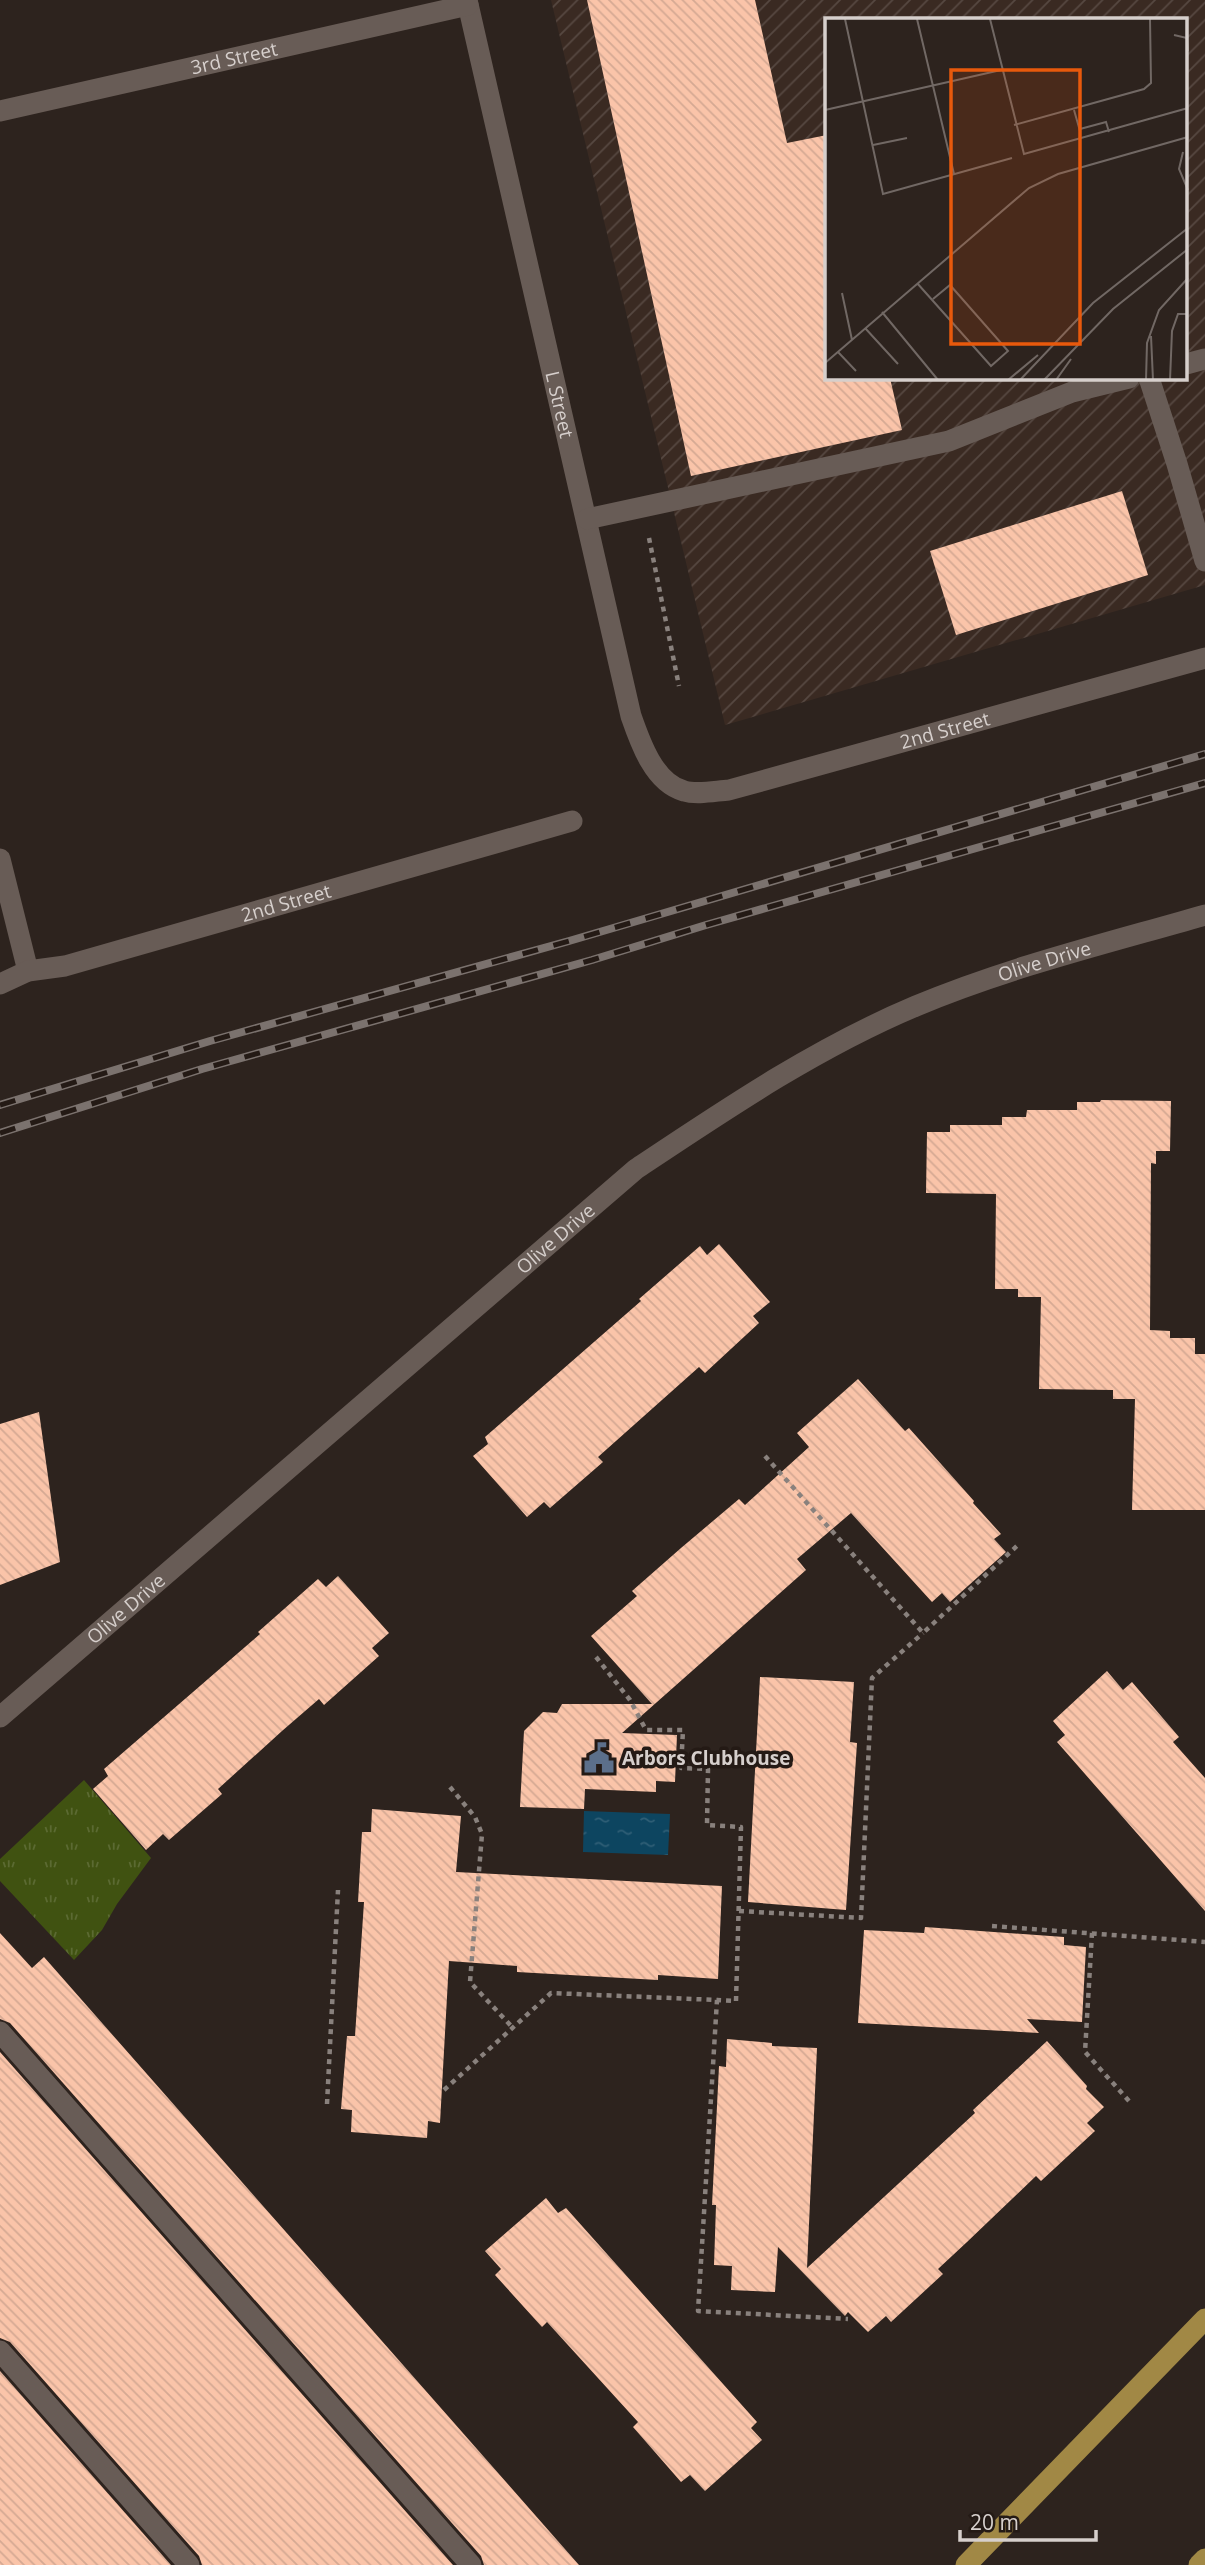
<svg xmlns="http://www.w3.org/2000/svg" width="1205" height="2565" font-family="'Open Sans',sans-serif">
  <defs>
    <pattern id="industrial-furrows" width="10" height="10" patternUnits="userSpaceOnUse" patternTransform="scale(1.75)"><rect width="10" height="10" fill="#3a2a22"/><path d="M-1 1l2-2M0 10L10 0M9 11l2-2" fill="none" stroke="#564841"/></pattern>
    <pattern id="park-tufts" width="24" height="20" patternUnits="userSpaceOnUse" patternTransform="scale(1.75)"><rect width="24" height="20" fill="#405211"/><path d="M3 7l-1-3M5 7V3M7 7l1-3M15 17l-1-3M17 17v-4M19 17l1-3" fill="none" stroke="#5b6a32"/></pattern>
    <pattern id="water-ripples" width="26" height="14" patternUnits="userSpaceOnUse" patternTransform="scale(1.75)"><rect width="26" height="14" fill="#0d4560"/><path d="M2 4q2-2 4 0t4 0M15 11q2-2 4 0t4 0" fill="none" stroke="#305f76"/></pattern>
    <pattern id="building-back-hatch" width="6" height="6" patternUnits="userSpaceOnUse" patternTransform="scale(1.75)"><rect width="6" height="6" fill="#fac4a9"/><path d="M-1 5l2 2M0 0l6 6M5-1l2 2" fill="none" stroke="#d5a993"/></pattern>
  </defs>
  <rect width="100%" height="100%" fill="#2d231e"/>
  <path fill="url(#industrial-furrows)" fill-rule="evenodd" d="M551 0H1205V585L725 725ZM827 19H1186V378H827Z"/>
  <polygon fill="url(#park-tufts)" points="84,1780 151,1858 117,1904 102,1930 74,1960 0,1881 0,1859"/>
  <polygon fill="url(#water-ripples)" points="584,1811 670,1814 668,1855 583,1852"/>
  <g fill="url(#building-back-hatch)">
    <polygon points="587,0 755,0 787,143 827,135 827,378 890,378 902,430 691,476"/>
    <polygon points="1122,491 1148,575 956,635 930,551"/>
    <polygon points="1101,1100 1171,1101 1170,1151 1156,1151 1156,1164 1151,1163 1150,1330 1170,1331 1170,1338 1195,1338 1195,1354 1205,1354 1205,1510 1132,1510 1135,1399 1113,1399 1113,1390 1039,1389 1041,1297 1018,1297 1018,1289 995,1289 996,1194 926,1193 927,1132 950,1132 950,1125 1002,1125 1002,1117 1026,1117 1027,1110 1077,1110 1077,1102 1100,1102"/>
    <polygon points="719,1244 770,1302 753,1316 759,1323 705,1373 699,1367 598,1457 603,1462 550,1508 544,1502 527,1517 473,1456 488,1444 485,1437 641,1301 639,1299 700,1246 707,1255"/>
    <polygon points="858,1379 905,1431 909,1428 974,1501 973,1503 1001,1534 994,1539 1006,1552 950,1602 942,1593 932,1602 851,1513 797,1559 806,1570 622,1733 677,1735 675,1782 656,1781 656,1792 585,1789 584,1809 520,1807 524,1731 543,1712 557,1713 562,1704 652,1704 591,1636 637,1596 632,1591 681,1548 739,1499 745,1505 809,1447 797,1433"/>
    <polygon points="39,1412 60,1562 0,1585 0,1424"/>
    <polygon points="338,1576 389,1633 372,1648 379,1656 324,1705 319,1699 282,1731 218,1789 222,1794 169,1840 163,1834 146,1850 93,1789 108,1776 104,1769 260,1634 258,1632 318,1579 326,1587"/>
    <polygon points="1107,1671 1123,1690 1132,1682 1179,1737 1173,1742 1205,1778 1205,1911 1057,1742 1065,1735 1053,1721"/>
    <polygon points="760,1677 854,1682 850,1742 857,1743 846,1910 748,1902"/>
    <polygon points="372,1809 461,1816 456,1872 722,1886 718,1979 658,1975 658,1980 517,1972 517,1966 449,1961 440,2123 428,2121 427,2138 351,2132 352,2110 341,2109 347,2036 355,2036 364,1902 358,1902 362,1832 371,1832"/>
    <polygon points="925,1927 1064,1937 1064,1945 1086,1947 1082,2022 1027,2019 1039,2033 858,2023 864,1930 924,1933"/>
    <polygon points="0,1933 32,1968 44,1957 579,2565 484,2565 481,2556 10,2023 0,2019"/>
    <polygon points="727,2039 772,2043 772,2046 817,2048 807,2268 975,2113 973,2110 1047,2041 1087,2086 1086,2089 1104,2107 1087,2123 1095,2131 1041,2181 1036,2176 967,2242 938,2269 943,2274 891,2322 886,2316 868,2332 848,2312 845,2316 778,2247 775,2292 731,2290 732,2266 714,2265 716,2205 712,2205 719,2066 726,2067"/>
    <polygon points="0,2052 453,2565 202,2565 199,2556 10,2342 0,2338"/>
    <polygon points="546,2198 558,2213 566,2208 757,2422 751,2428 762,2440 705,2491 690,2475 681,2482 633,2427 638,2422 547,2322 542,2327 495,2275 501,2269 485,2251"/>
    <polygon points="0,2371 171,2565 0,2565"/>
  </g>
  <g fill="none" stroke-linecap="round" stroke-linejoin="round">
    <g stroke="#89817d" stroke-width="4.5" stroke-dasharray="5 5" stroke-linecap="butt">
      <polyline points="649,538 679,686"/>
      <polyline points="765,1456 923,1633 1018,1545"/>
      <polyline points="596,1657 630,1700 646,1730 683,1730 681,1768 708,1769 707,1825 741,1827 736,2001 717,2000"/>
      <polyline points="450,1787 475,1817 482,1834 470,1982 513,2028"/>
      <polyline points="739,1911 861,1918 872,1678 923,1633"/>
      <polyline points="992,1926 1205,1942"/>
      <polyline points="1092,1933 1085,2052 1129,2101"/>
      <polyline points="444,2090 551,1993 717,2000 698,2311 848,2319"/>
      <polyline points="327,2104 338,1890"/>
    </g>
    <g stroke="#685c56" stroke-width="21">
      <path id="s1" d="M467 0 631 716C640 742 654 783 684 791 697 795 715 791 729 790L1205 658"/>
      <path id="s2" d="M0 111 468 5"/>
      <polyline points="1186,364 1205,359"/>
      <polyline points="1149,378 1177,464 1205,561"/>
      <polyline points="587,519 949,441 1072,392 1129,378"/>
      <polyline points="0,859 28,971"/>
      <path id="s3" d="M0 984 28 971 65 966 572 821"/>
      <path id="s4" d="M0 1717 636 1169C726 1109 816 1048 916 1006 1009 967 1108 943 1205 915"/>
      <polyline points="0,2032 471,2565"/>
      <polyline points="0,2351 189,2565"/>
    </g>
    <g stroke="#a18845" stroke-width="21">
      <polyline points="966,2565 1205,2319"/>
      <polyline points="1199,2565 1205,2559"/>
    </g>
    <g stroke="#7b726e" stroke-width="8">
      <g id="rail">
        <polyline points="0,1105 210,1041 569,941 1205,754"/>
        <polyline points="0,1133 202,1069 592,960 706,925 1205,783"/>
      </g>
    </g>
    <use href="#rail" stroke="#241a15" stroke-width="5" stroke-dasharray="16" stroke-linecap="butt"/>
  </g>
  <defs>
    <g id="civic-bare" transform="scale(2.415)"><path d="M-.6-6.5H3V-4.5H.6V-3L4-1V1h2V6H-6V1h2V-1L-.6-3ZM-1.2 2.5V6h2.4V2.5Z" fill="#5c6f8a" stroke="#241a15" stroke-width="2.5" paint-order="stroke"/></g>
  </defs>
  <g fill-rule="evenodd">
    <use href="#civic-bare" x="599" y="1758"/>
  </g>
  <g text-anchor="middle" dominant-baseline="central" stroke-width="7" stroke-linejoin="round" paint-order="stroke">
    <g font-size="19" fill="#d6cfcc" stroke="#241a15">
      <text stroke="none"><textPath href="#s2" startOffset="240">3rd Street</textPath></text>
      <text stroke="none"><textPath href="#s1" startOffset="415">L Street</textPath></text>
      <text stroke="none"><textPath href="#s1" startOffset="1099">2nd Street</textPath></text>
      <text stroke="none"><textPath href="#s3" startOffset="298">2nd Street</textPath></text>
      <text stroke="none"><textPath href="#s4" startOffset="1300">Olive Drive</textPath></text>
      <text stroke="none"><textPath href="#s4" startOffset="733">Olive Drive</textPath></text>
      <text stroke="none"><textPath href="#s4" startOffset="166">Olive Drive</textPath></text>
    </g>
    <g font-size="19" font-weight="bold" fill="#d6cfcc" stroke="#241a15" text-anchor="start">
      <text x="622" y="1758">Arbors Clubhouse</text>
    </g>
  </g>
  <g transform="translate(825 18)">
    <rect width="362" height="362" fill="#2d231e"/>
    <path fill="none" stroke="#716864" stroke-width="2" d="M20 1 58 176 187 140M92 1 129 156M165 1 199 136 363 90M349 17 362 20 363 33M0 92 176 52M249 92 255 113M189 107 319 71 326 65 325 1M255 111 281 104 284 114M48 127 82 120M358 134 354 151 363 172M92 265 166 348 183 333 125 267 108 281M17 275 27 322M57 294 113 362M40 310 73 346M326 318 328 362M13 334 31 353M0 345 204 170 233 156 363 119M183 362 213 337M195 362 268 285 363 210M219 362 288 291 363 231M231 362 246 341M321 362 322 325 334 292 363 260M345 362 347 313 353 296H363"/>
    <path fill="#e8590c" fill-opacity="0.15" stroke="#e8590c" stroke-width="3.5" d="M126 52H255V326H126Z"/>
    <rect width="362" height="362" fill="none" stroke="#d6cfcc" stroke-width="3.5"/>
  </g>
  <path d="M960 2530v10h136v-10" fill="none" stroke="#d6cfcc" stroke-width="3.5"/>
  <text x="970" y="2530" font-size="21" fill="#d6cfcc" stroke="#241a15" stroke-width="5" paint-order="stroke">20 m</text>
</svg>
